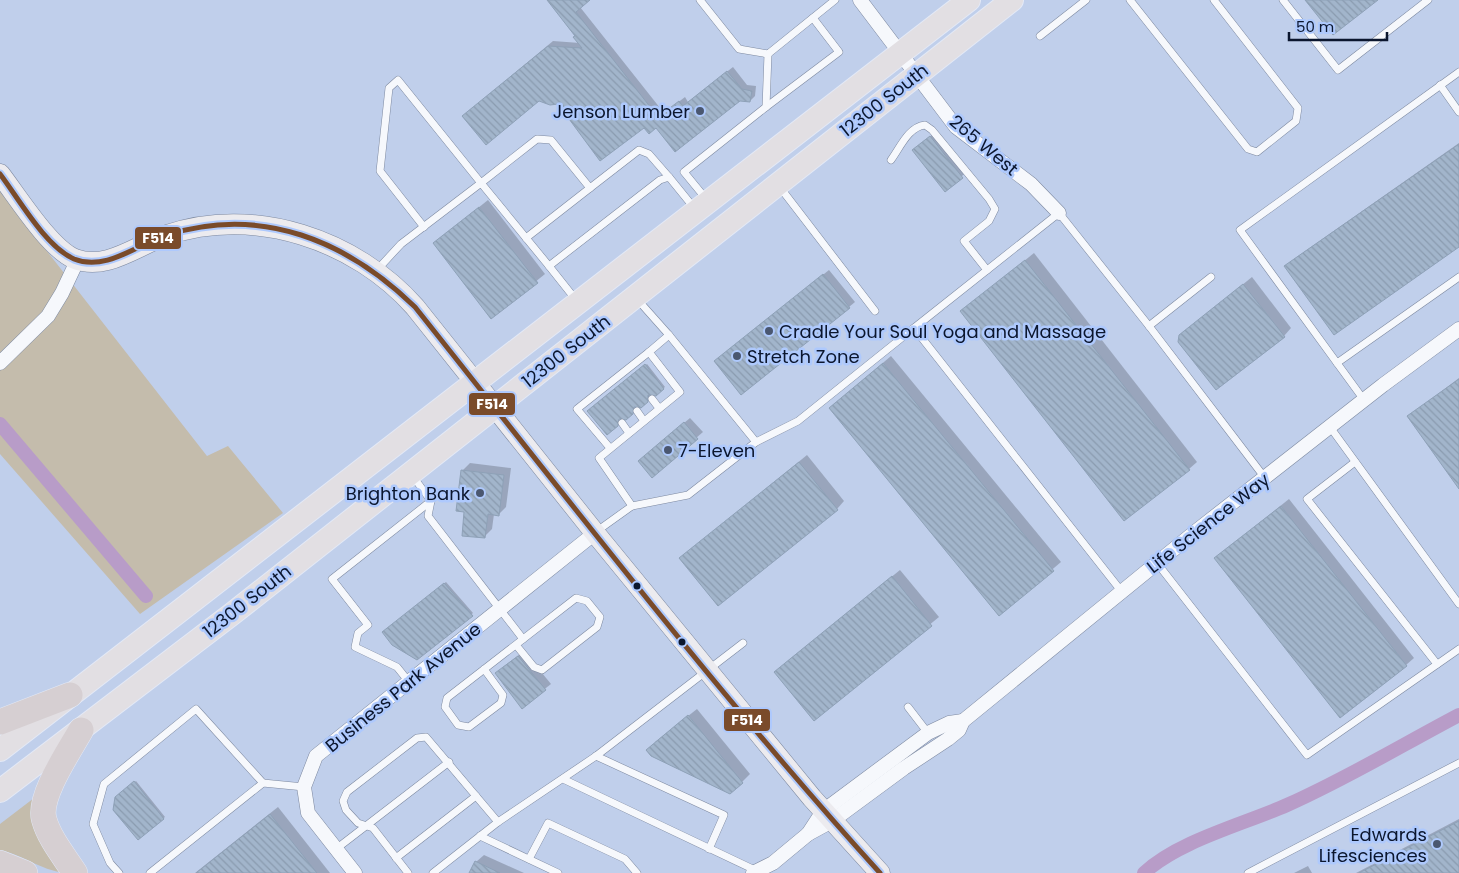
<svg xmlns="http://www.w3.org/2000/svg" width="1459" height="873" font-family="Poppins,sans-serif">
  <defs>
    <pattern id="building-back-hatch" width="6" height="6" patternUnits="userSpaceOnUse" patternTransform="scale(1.25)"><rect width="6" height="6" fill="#a2b5cb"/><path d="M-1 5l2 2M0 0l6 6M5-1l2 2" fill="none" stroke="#8a9baf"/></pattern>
  </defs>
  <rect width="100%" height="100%" fill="#c0cfeb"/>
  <g fill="#c4bcac">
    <polygon points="0,191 207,456 228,446 283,513 140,614 0,454"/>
    <path d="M38 795 69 873C45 873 24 855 0 850V824Z"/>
  </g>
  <g fill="#0003">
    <polygon points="549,0 588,0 580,7 664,113 685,97 688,102 733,67 747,85 756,86 755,96 750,101 740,100 657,127 644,126 558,102 539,99 468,112 553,41 580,43 577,36"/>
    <polygon points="936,132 968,171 945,190 920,144"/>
    <polygon points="1459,143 1459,245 1286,266 1294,259"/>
    <polygon points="488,200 545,274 492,317 434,243"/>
    <polygon points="1034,253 1197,462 1189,469 962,311"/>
    <polygon points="829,270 855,302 849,307 721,356"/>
    <polygon points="1252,277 1291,328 1284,336 1180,335"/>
    <polygon points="891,356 1061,562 1000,614 830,408"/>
    <polygon points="647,364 665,387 656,394 649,394 649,400 641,406 634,406 634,412 626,418 619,418 619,424 607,433 589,411"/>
    <polygon points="1459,378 1459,487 1409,416"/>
    <polygon points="690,418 703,432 652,476 645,456"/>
    <polygon points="807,455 844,501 837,509 681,558"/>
    <polygon points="470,463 511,468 506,507 499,514 494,514 492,529 484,537 463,470"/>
    <polygon points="1289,499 1414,658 1406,665 1224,551"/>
    <polygon points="900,570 939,617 814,719 784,664"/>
    <polygon points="446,582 473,613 417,658 384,632"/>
    <polygon points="524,651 551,684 522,707 503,667"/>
    <polygon points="697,709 750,774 742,782 655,742"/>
    <polygon points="136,781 165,817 138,838 118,795"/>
    <polygon points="278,807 330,873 195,873"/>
    <polygon points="1459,819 1459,873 1356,873"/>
    <polygon points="484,855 524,873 471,873 476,862"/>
    <polygon points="1308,866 1312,873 1294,873"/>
  </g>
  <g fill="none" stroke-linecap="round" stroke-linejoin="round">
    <g stroke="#b89cc8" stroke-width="14">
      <polyline points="0,424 146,596"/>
      <path d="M1144 873C1178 841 1244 824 1287 805 1346 779 1402 745 1459 715"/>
    </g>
  </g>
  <g fill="url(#building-back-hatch)" stroke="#8ea1b7">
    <polygon points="547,0 590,0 576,12 658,117 679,101 683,106 727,71 742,89 752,91 750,102 740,101 675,152 656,128 649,134 644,128 600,161 558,104 550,105 539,101 486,145 462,116 548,46 582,48 573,37 575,36"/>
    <polygon points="1305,0 1378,0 1333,35"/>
    <polygon points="930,136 963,178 945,192 912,150"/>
    <polygon points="1459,144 1459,247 1334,335 1284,266"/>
    <polygon points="479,207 538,283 491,319 433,243"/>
    <polygon points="1025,260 1190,470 1124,521 960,311"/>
    <polygon points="823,274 850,308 741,395 714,361"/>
    <polygon points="1243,284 1285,337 1216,390 1178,342 1179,335"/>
    <polygon points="883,363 1054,571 999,616 829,408"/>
    <polygon points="645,364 664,389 656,396 648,395 648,402 641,408 634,407 633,414 626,420 619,419 618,426 607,435 587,411"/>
    <polygon points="1459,379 1459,489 1407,416"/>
    <polygon points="684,422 698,439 652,478 638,461"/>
    <polygon points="799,462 838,510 718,606 679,558"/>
    <polygon points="461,470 504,475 499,516 488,514 485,538 462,536 464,512 456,511"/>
    <polygon points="1281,506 1407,666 1340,718 1214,558"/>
    <polygon points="892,576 932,626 814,721 774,672"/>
    <polygon points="444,583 473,616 417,660 392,645 382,632"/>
    <polygon points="518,656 546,690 522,709 495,673"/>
    <polygon points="688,715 743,783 730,794 651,756 646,750"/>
    <polygon points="134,781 164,819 138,840 113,810 115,797"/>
    <polygon points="270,814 317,873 196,873"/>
    <polygon points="1459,821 1459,873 1359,873"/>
    <polygon points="475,861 500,873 469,873"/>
  </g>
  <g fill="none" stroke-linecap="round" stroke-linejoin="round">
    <g stroke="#7d89a0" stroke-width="8">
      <g id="service">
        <polyline points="700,0 739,49 768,54 835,0"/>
        <polyline points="1130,0 1248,149 1257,152 1296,121 1298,108 1214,0"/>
        <polyline points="1283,0 1338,70 1428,0"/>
        <polyline points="1040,36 1086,0"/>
        <polyline points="1459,72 1240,230 1337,363 1459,277"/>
        <polyline points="1440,85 1459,112"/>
        <polyline points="766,107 839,52 813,18"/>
        <path d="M891 160C900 148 908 127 925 125L932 130 989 199 995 209 989 221 964 241 987 270"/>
        <polyline points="779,186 875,311"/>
        <polyline points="707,200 684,172 766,107 768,54"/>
        <polyline points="424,227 380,171 389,88 398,80 481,183 537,139 551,140 590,188 639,150 649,154 669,177"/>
        <polyline points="526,238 590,188"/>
        <polyline points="376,271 401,244 481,183 549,266"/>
        <polyline points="576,300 549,266 660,180 669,177 695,209"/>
        <polyline points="1149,326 1211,277"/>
        <polyline points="669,335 756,442"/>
        <polyline points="1337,363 1364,400"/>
        <polyline points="652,399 659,408"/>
        <polyline points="637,411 644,421"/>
        <polyline points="622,423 629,433"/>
        <polyline points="1330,427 1459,604"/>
        <polyline points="610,448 577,409 649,352"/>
        <polyline points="1355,462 1307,499 1437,664"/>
        <polyline points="412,475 431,501 428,516 523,639"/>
        <polyline points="632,506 599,458 680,392 649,352 669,335 637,299"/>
        <polyline points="597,531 632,506 688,495 756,442 798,421 914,328"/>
        <polyline points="1157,563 1307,755 1459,649"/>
        <polyline points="1122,592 914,328 1059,213 1149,326 1265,478"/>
        <polyline points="484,669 503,695 501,703 469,727 458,725 445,707 447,698 576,598 587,601 600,617 597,627 542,670 534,667 516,645"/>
        <polyline points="409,682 397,667 355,647 358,633 368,625 332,579 431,501"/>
        <polyline points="908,707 928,733"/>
        <polyline points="596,756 724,815 709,849"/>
        <polyline points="563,779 757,871"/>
        <polyline points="480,836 558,873"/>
        <polyline points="336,849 449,762"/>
        <polyline points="396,858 476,796"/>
        <polyline points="529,859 548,823 625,859 637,873"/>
        <polyline points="119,873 110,863 93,824 104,784 196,709 263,783"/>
        <polyline points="150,873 263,783 304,787"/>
        <polyline points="408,873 373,828 358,823 346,810 343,801 347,792 417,738 426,737 498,822"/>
        <polyline points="433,873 498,822 596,756 743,643"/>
        <polyline points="1248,873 1459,763"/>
      </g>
    </g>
    <g stroke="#7d89a0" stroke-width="15">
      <g id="minor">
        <polyline points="860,0 956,127 1031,184 1059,213"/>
        <polyline points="0,363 48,316 62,293 78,259"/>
        <polyline points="808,834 832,821 904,768 948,739 959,730 963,721 1195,532 1383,385 1459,329"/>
        <polyline points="355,873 308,813 304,787 316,756 595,533"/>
        <polyline points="753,873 773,863 808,834 823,811 928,733 949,723 963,721"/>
      </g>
    </g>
    <g stroke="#7d89a0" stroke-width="21">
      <path id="secondary" d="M0 174C17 196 50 249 75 259 107 271 137 245 167 235 254 205 356 240 415 307L595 533 812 798 880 873"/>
    </g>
    <g stroke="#e3e9f6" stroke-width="24">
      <g id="primary">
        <polyline points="0,750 969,0"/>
        <polyline points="0,791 232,614 1012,0"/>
      </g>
    </g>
    <g stroke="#e3e9f6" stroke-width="26">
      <g id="motorway">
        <polyline points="0,722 70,695"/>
        <polyline points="0,863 25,873"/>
        <path d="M75 873C64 856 49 838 44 819 38 796 70 750 81 730"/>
      </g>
    </g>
    <use href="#service" stroke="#f6f8fc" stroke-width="7"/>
    <use href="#minor" stroke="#f6f8fc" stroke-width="14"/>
    <use href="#secondary" stroke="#ecebef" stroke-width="20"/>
    <use href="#primary" stroke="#e2dfe3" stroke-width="22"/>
    <use href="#motorway" stroke="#d6cfd2" stroke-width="25"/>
    <g stroke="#aec9fd" stroke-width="9">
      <path id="bus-1" d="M0 174C19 199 45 246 74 259 106 272 138 244 167 235 262 205 347 241 415 307 567 498 716 692 880 873"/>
    </g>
    <use href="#bus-1" stroke="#7a4b2a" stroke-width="5"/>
  </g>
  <g fill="#4a5770" stroke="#aec9fd" stroke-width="2">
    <circle cx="700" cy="111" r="5"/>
    <circle cx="769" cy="331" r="5"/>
    <circle cx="737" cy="356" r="5"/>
    <circle cx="668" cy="450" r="5"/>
    <circle cx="480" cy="493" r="5"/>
    <circle cx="1437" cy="844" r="5"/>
  </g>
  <g fill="#0b162e" stroke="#aec9fd" stroke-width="2">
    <circle cx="637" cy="586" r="4.5"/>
    <circle cx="682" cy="642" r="4.5"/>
  </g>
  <g text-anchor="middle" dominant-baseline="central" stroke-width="5" stroke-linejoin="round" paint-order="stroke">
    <g font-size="18" fill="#0b162e" stroke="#aec9fd">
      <text transform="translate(884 100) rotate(-38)">12300 South</text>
      <text transform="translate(984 145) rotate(40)">265 West</text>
      <text transform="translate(566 351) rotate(-38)">12300 South</text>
      <text transform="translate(1208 523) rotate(-38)">Life Science Way</text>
      <text transform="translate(247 601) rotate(-38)">12300 South</text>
      <text transform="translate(403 687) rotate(-39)">Business Park Avenue</text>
    </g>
    <g font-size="18" fill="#0b162e" stroke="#aec9fd" text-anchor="end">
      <text x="690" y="111">Jenson Lumber</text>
      <text x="779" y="331" text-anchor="start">Cradle Your Soul Yoga and Massage</text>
      <text x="747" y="356" text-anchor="start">Stretch Zone</text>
      <text x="678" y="450" text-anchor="start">7-Eleven</text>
      <text x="470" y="493">Brighton Bank</text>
      <text x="1427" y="834">Edwards<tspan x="1427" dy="21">Lifesciences</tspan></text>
    </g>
  </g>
  <g stroke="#aec9fd" stroke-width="2">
    <rect x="134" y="226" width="48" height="24" rx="5" fill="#7a4b2a"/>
    <rect x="468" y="392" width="48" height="24" rx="5" fill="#7a4b2a"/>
    <rect x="723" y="708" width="48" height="24" rx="5" fill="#7a4b2a"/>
  </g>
  <g font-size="14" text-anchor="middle" font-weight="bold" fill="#fff">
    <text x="158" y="243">F514</text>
    <text x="492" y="409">F514</text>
    <text x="747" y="725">F514</text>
  </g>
  <path d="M1289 32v8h98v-8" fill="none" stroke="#0b162e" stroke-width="2.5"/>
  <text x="1296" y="32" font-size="15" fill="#0b162e" stroke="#aec9fd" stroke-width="4" paint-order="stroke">50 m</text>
</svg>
